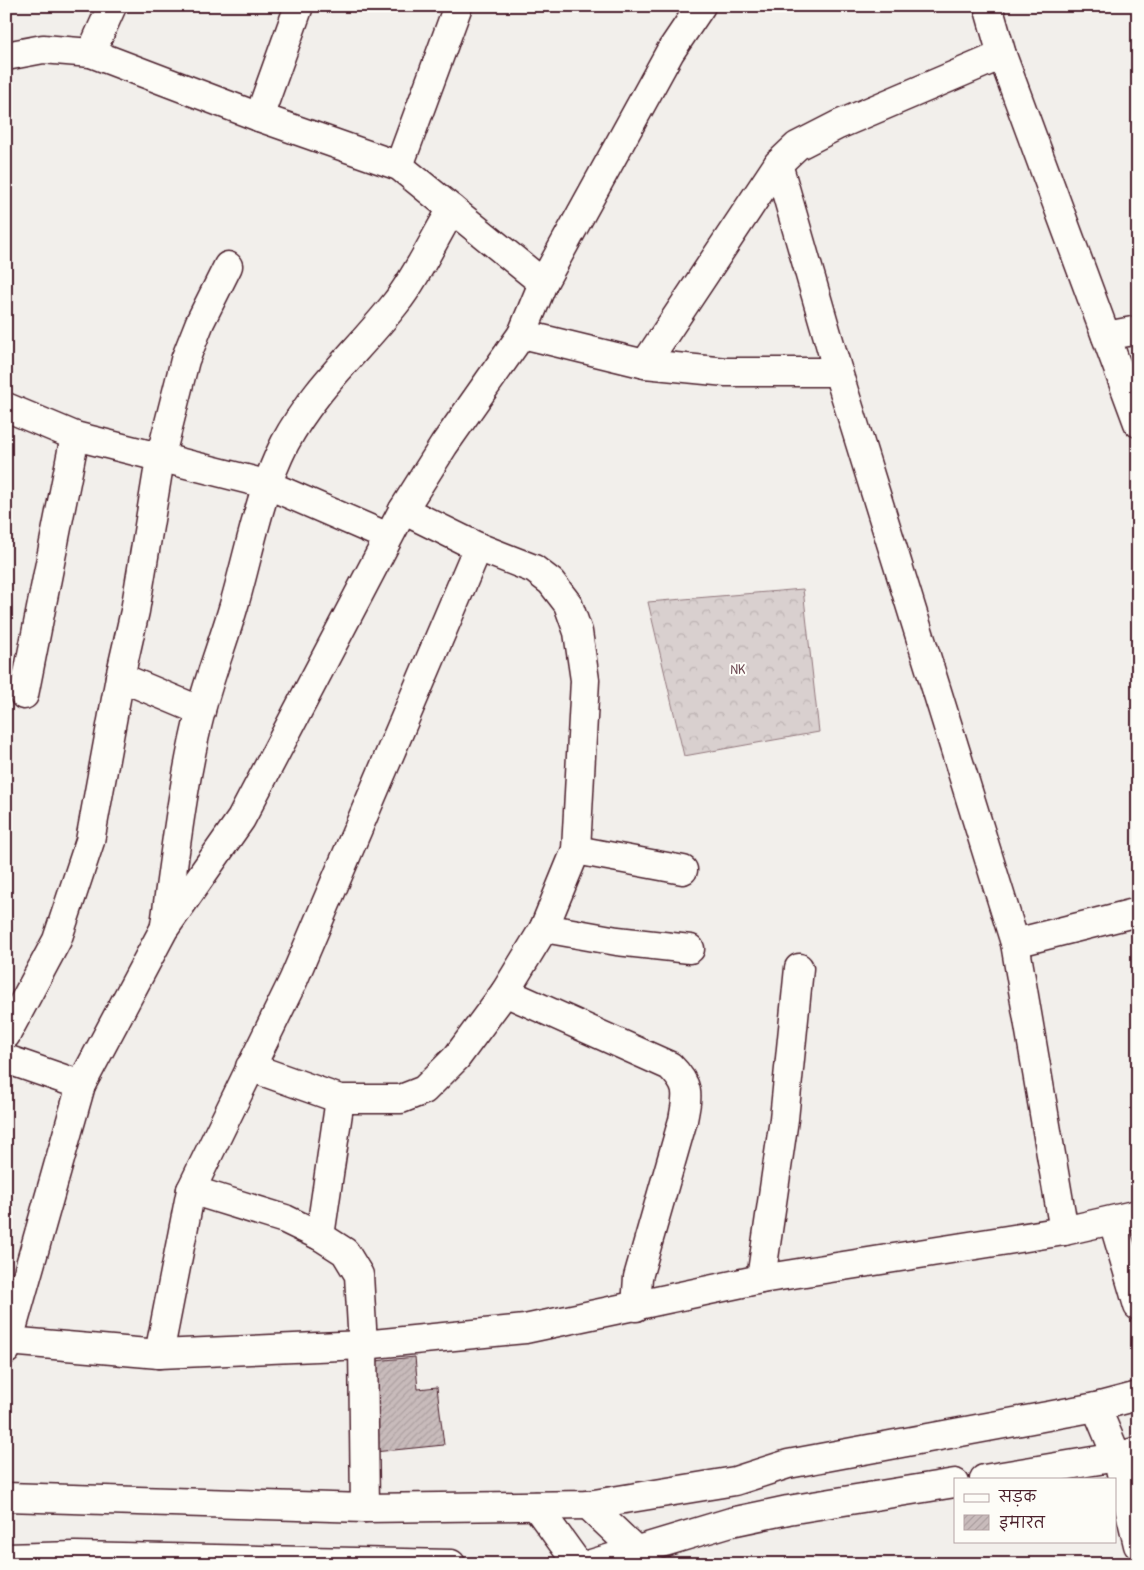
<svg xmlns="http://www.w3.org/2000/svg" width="1144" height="1570" font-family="'Patrick Hand','Playpen Sans Deva',sans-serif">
  <defs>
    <pattern id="forest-crowns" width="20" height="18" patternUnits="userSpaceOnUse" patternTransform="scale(1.25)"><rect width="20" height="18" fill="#d9d0cf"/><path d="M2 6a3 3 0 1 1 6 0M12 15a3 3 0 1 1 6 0" fill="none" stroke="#bcb2b2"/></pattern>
    <pattern id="building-hatch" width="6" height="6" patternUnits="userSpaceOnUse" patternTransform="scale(1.25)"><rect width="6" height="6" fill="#c8bbbb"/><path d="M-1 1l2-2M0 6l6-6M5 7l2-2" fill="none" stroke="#ada0a1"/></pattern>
  </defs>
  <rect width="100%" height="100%" fill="#f2efeb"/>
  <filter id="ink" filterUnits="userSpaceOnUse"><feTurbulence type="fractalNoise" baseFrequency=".02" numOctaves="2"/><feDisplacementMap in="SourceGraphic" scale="10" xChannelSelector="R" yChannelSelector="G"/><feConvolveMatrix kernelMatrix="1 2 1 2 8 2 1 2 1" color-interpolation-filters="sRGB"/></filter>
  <g filter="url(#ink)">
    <polygon fill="url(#forest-crowns)" stroke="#92787d" points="803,589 819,732 684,756 648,602"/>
    <polygon fill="url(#building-hatch)" stroke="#4a1f2b" points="415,1357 418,1389 437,1387 444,1445 374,1452 365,1362"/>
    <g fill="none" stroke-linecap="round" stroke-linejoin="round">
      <g stroke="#4a1f2b" stroke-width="31">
        <g id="street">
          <polyline points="988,6 1002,55 1138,423"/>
          <polyline points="91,53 112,6"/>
          <polyline points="6,56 43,49 91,53 259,117 399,166 543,283"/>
          <polyline points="259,117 299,6"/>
          <polyline points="778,164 838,372 1015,943 1064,1231"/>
          <polyline points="399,166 458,6"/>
          <polyline points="522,334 645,364 726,372 838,372"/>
          <polyline points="1106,336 1138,330"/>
          <polyline points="645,364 778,164 797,146 838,125 1002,55"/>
          <polyline points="6,407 75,436 266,484 388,537"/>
          <polyline points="120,677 201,711"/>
          <polyline points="24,695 75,436"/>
          <polyline points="576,850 683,870"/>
          <path d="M165 925C175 853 183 780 201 710 210 675 224 640 234 605 250 550 259 494 285 443 313 390 358 351 395 304 416 278 434 239 452 209"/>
          <polyline points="544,928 617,941 690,949"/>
          <polyline points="1015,943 1138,912"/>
          <path d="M505 992 670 1066C690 1086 688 1094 683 1120L638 1277 636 1307"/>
          <polyline points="6,1035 57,940 90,841 120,677 135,611 160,459 185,360 200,322 228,266"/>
          <polyline points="6,1059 81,1085"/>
          <polyline points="250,1067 340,1099 401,1099 424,1090 457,1057 505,992 544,928 576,850 585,680 578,632 568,604 551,582 534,569 478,547 403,510"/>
          <polyline points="191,1190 285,1219 320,1236 345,1252 359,1275 363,1345 365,1508"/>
          <polyline points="1113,1221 1138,1306"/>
          <polyline points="320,1236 340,1099"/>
          <polyline points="761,1279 784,1119 799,968"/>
          <polyline points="8,1341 159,1354 363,1345 525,1329 761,1279 1064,1231 1138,1214"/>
          <polyline points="6,1350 81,1085 164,929 241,819 403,510 444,445 522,334 543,283 670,52 701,6"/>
          <polyline points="159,1354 191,1190 293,981 478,547"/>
          <polyline points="1096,1407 1117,1457 1138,1545"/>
        </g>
      </g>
      <g stroke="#4a1f2b" stroke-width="31">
        <g id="secondary">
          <polyline points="984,1479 1117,1457 1138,1451"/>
          <polyline points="6,1497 365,1508 588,1505 735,1481 788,1464 1096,1407 1138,1396"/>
          <polyline points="588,1505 647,1561"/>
          <polyline points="536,1506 578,1564"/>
          <polyline points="6,1558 75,1556 451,1564"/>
          <polyline points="591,1564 731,1522 788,1510 955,1483"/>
        </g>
      </g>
      <use href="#street" stroke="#fdfcf7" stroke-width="28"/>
      <use href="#secondary" stroke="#fdfcf7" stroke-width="28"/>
    </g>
  </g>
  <g text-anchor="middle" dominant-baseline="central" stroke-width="4" stroke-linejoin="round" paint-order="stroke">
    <g font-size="14" fill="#6e4b54" stroke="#fdfcf7">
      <text x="738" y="668">NK</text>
    </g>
  </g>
  <rect width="1144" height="1570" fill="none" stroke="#fdfcf7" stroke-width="25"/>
  <rect x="12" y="12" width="1119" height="1545" fill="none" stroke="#4a1f2b" stroke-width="2" filter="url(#ink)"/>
  <rect x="954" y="1478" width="162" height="65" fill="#fdfcf7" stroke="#b5a4a5"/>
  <rect x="964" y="1494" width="25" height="8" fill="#fdfcf7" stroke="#b5a4a5"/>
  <text x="999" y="1502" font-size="15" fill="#4a1f2b">सड़क</text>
  <rect x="964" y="1515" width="25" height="15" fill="url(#building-hatch)" stroke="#b5a4a5"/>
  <text x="999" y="1528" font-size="15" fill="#4a1f2b">इमारत</text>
</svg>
